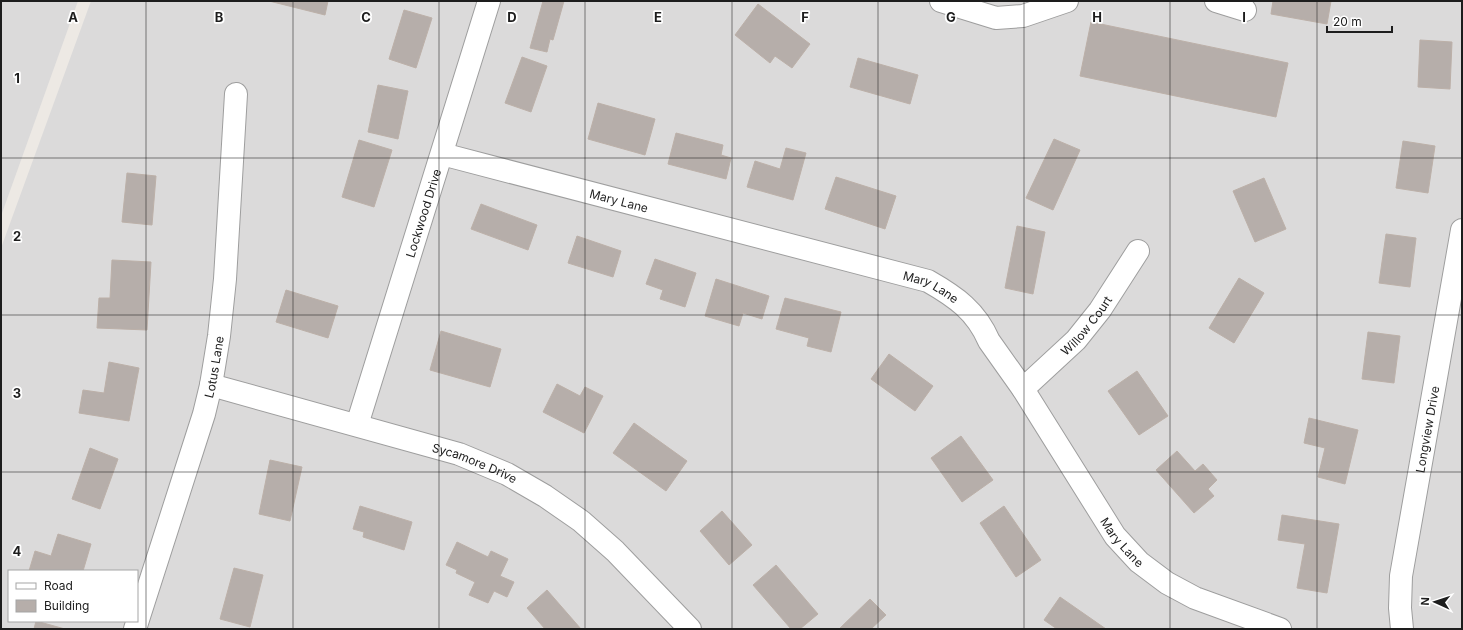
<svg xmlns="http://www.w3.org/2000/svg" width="1463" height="630" font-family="Inter,sans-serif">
  <rect width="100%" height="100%" fill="#ede9e4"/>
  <g fill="#dbdada" fill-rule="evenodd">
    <polygon points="1,1 78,1 1,216"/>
    <path d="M91 1H1462V629H1V248ZM9 571H137V621H9Z"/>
  </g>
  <g fill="#b6aeaa" stroke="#bcb0a8">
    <polygon points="269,1 328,1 325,15"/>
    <polygon points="543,1 564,1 553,40 550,39 547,52 530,48"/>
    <polygon points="1273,1 1331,1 1327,24 1271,14"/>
    <polygon points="758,4 810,44 792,68 775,56 770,63 735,35"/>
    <polygon points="404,10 432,18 416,68 389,59"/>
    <polygon points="1091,22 1288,63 1276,117 1080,76"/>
    <polygon points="1420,40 1452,42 1450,89 1418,87"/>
    <polygon points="522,57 547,66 531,112 505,103"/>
    <polygon points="858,58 918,75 910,104 850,87"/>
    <polygon points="378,85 408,91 398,139 368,132"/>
    <polygon points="598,103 655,119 645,155 588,139"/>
    <polygon points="676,133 723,145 721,155 731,158 726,179 668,164"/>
    <polygon points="1054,139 1080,150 1053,210 1026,198"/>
    <polygon points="359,140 392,150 374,207 342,197"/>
    <polygon points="1403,141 1435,146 1428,193 1396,188"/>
    <polygon points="786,148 806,153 793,200 747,187 755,161 780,169"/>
    <polygon points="127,173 156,176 152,225 122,222"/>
    <polygon points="836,177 896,196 885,229 825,209"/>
    <polygon points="1264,178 1286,229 1255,242 1233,191"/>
    <polygon points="481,204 537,225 528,250 471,229"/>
    <polygon points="1017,226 1045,232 1033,294 1005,288"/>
    <polygon points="1386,234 1416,238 1410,287 1379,283"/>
    <polygon points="577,236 621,251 613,277 568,263"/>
    <polygon points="655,259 696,273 685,307 660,299 663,290 646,284"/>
    <polygon points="112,260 151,262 147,330 97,328 99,298 110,298"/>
    <polygon points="1239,278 1264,293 1234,343 1209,328"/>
    <polygon points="716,279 769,296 762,319 743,313 739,326 705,316"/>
    <polygon points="286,290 338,306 328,338 276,322"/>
    <polygon points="785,298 841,312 831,352 807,346 809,338 776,329"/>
    <polygon points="441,331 501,349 490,387 430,370"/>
    <polygon points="1368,332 1400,336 1394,383 1362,379"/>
    <polygon points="889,354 933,386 915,411 871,379"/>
    <polygon points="109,362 139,368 129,421 79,413 83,390 104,393"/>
    <polygon points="1137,371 1168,416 1139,435 1108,391"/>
    <polygon points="557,384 580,396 585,387 603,396 584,433 543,412"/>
    <polygon points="1309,418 1358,430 1345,484 1318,477 1325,448 1304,443"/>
    <polygon points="634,423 687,461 666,491 613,453"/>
    <polygon points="961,436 993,480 962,502 931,458"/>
    <polygon points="90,448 118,459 100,509 72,499"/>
    <polygon points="1177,451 1195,471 1203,464 1217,480 1208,489 1214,496 1194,513 1156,470"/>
    <polygon points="270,460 302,467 290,521 259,514"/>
    <polygon points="360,506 412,522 404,550 363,537 364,532 353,529"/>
    <polygon points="1004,506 1041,560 1016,577 980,523"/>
    <polygon points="722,511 752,545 729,565 700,531"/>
    <polygon points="1282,515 1339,524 1327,593 1297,588 1305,544 1278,540"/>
    <polygon points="58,534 91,544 83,571 29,571 35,551 51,556"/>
    <polygon points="457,542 488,557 491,551 508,559 500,576 514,582 507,597 494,591 488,603 469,595 475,582 456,573 457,570 446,565"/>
    <polygon points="776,565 818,614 800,629 791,629 753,585"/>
    <polygon points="234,568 263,575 250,627 220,619"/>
    <polygon points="547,590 581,629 545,629 527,608"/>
    <polygon points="1060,597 1106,629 1057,629 1044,620"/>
    <polygon points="870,599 886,615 871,629 839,629"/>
    <polygon points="36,621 65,629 34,629"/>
  </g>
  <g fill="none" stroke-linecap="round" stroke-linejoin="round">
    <g stroke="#9e9e9e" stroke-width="24">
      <g id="minor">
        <polyline points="941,1 996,18 1023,16 1067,1"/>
        <polyline points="1216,1 1245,10"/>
        <path id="s1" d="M442 154 928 281C956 297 976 311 989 341L1023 389 1115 536 1139 562 1167 583 1195 598 1280 629"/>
        <path id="s2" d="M211 385 459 454 507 474 545 496 581 521 615 551 690 629"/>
        <path id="s3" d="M1023 389 1076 340 1100 310 1138 251"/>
        <path id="s4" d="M357 425 489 1"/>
        <path id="s5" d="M135 629 204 414 211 385 219 336 225 279 236 94"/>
        <path id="s6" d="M1402 629 1400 608 1401 576 1462 230"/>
      </g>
    </g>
    <use href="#minor" stroke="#fff" stroke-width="22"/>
  </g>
  <path fill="none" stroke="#1d1d1d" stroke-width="1" stroke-opacity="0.55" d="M146 1V629M293 1V629M439 1V629M585 1V629M732 1V629M878 1V629M1024 1V629M1170 1V629M1317 1V629M1 158H1462M1 315H1462M1 472H1462"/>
  <g text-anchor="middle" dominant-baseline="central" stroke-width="3.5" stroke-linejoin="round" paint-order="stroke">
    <g font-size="12" fill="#1d1d1d" stroke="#fff">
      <text stroke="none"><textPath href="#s1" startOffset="183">Mary Lane</textPath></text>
      <text stroke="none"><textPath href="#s4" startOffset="222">Lockwood Drive</textPath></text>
      <text stroke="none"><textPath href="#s1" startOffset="507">Mary Lane</textPath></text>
      <text stroke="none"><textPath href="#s3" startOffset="90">Willow Court</textPath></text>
      <text stroke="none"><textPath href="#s5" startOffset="274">Lotus Lane</textPath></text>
      <text stroke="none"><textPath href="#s6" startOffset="202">Longview Drive</textPath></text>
      <text stroke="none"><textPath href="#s2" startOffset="275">Sycamore Drive</textPath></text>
      <text stroke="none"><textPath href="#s1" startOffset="831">Mary Lane</textPath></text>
    </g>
  </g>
  <g font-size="13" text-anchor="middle" font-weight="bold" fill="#1d1d1d" stroke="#fff" stroke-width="3.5" stroke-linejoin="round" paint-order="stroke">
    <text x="73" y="22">A</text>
    <text x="219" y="22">B</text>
    <text x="366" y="22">C</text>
    <text x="512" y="22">D</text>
    <text x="658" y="22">E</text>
    <text x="805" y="22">F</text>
    <text x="951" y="22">G</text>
    <text x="1097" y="22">H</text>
    <text x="1244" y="22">I</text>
    <text x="17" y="83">1</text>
    <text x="17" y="241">2</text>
    <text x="17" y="398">3</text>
    <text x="17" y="556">4</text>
  </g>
  <rect width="1463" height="630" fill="none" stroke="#1d1d1d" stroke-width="4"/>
  <rect x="8" y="570" width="130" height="52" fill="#ffffff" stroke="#a5a5a5"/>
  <rect x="16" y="583" width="20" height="6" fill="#ffffff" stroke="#a5a5a5"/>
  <text x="44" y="590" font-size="12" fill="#1d1d1d">Road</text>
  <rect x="16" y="600" width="20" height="12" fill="#b6aeaa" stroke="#a5a5a5"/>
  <text x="44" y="610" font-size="12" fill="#1d1d1d">Building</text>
  <g transform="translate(1435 602) rotate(273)" stroke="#ffffff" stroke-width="3" paint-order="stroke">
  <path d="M0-3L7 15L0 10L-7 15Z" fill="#1d1d1d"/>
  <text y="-6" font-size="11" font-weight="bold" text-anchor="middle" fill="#1d1d1d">N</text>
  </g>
  <path d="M1327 26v6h65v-6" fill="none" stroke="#1d1d1d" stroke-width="2"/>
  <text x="1333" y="26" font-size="12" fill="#1d1d1d" stroke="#ffffff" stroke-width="3" paint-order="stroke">20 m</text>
</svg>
